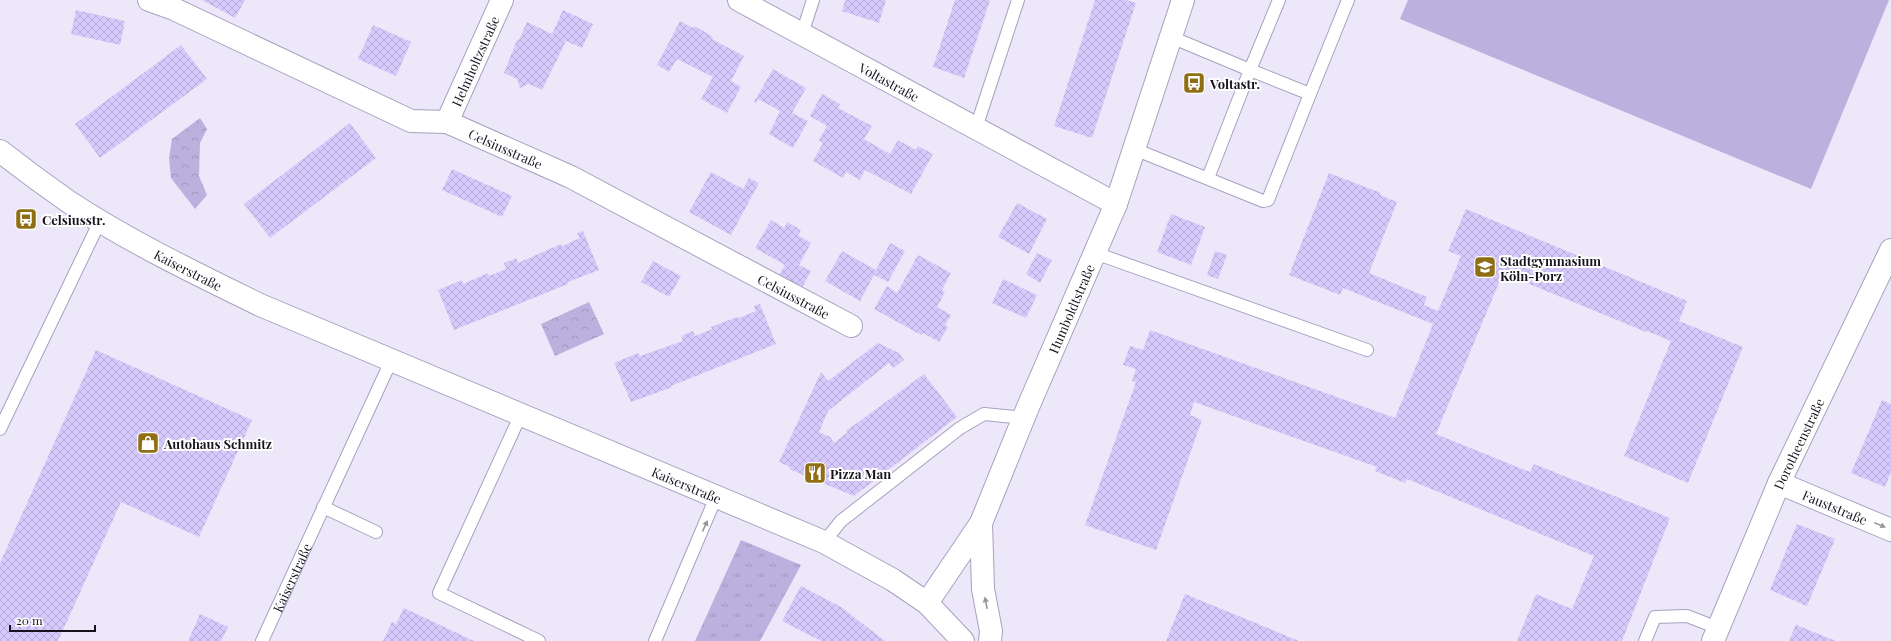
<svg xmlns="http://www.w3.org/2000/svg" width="1891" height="641" font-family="'Playfair Display',serif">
  <defs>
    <pattern id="grass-tufts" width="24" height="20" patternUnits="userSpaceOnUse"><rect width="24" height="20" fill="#bbb0de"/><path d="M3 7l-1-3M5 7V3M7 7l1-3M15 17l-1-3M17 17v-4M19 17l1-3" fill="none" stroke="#a096be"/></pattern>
    <pattern id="park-crowns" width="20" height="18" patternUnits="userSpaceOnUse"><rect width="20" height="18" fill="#bbb0de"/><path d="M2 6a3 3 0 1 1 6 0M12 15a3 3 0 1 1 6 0" fill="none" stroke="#a096be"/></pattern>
    <pattern id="building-cross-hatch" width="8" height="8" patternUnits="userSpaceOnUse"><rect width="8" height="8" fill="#d6cafd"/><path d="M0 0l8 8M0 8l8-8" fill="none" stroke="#b7add8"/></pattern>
  </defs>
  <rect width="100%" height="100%" fill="#ece8fa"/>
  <polygon fill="url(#grass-tufts)" points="741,540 801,565 760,641 695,641"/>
  <g fill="url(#park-crowns)">
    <polygon points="200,118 207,129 200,143 199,176 207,195 195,209 171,178 169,158 172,139"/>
    <polygon points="589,302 604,334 555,356 541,324"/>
  </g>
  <polygon fill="#bbb0de" points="1408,0 1889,0 1811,189 1400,19"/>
  <g fill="url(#building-cross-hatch)">
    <polygon points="202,0 245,0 235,18"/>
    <polygon points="845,0 886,0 879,23 842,11"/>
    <polygon points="955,0 990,0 964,78 933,67"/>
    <polygon points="1095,0 1126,0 1136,3 1092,138 1054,126"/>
    <polygon points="76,10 125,21 120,45 71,34"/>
    <polygon points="563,10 593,24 582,48 566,41 542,90 529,84 520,88 517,79 504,73 517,40 519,40 527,22 552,34"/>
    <polygon points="680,21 693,28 695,26 713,37 712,39 744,56 731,81 741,87 727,113 701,99 713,77 677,59 669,72 657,65"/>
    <polygon points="373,25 411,42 396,76 358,59"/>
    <polygon points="181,45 207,79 100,158 75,124"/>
    <polygon points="773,69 806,88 792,113 808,121 793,148 769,134 780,111 758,99 756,103 754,102"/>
    <polygon points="822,94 840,104 838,108 872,126 864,139 890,154 898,140 916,150 918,146 933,154 911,194 865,170 860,180 846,172 843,178 813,161 823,143 819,140 827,126 810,116"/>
    <polygon points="350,123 376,158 270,238 244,204"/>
    <polygon points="452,169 512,196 502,217 442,190"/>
    <polygon points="711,172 743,189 749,178 759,183 731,235 689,212"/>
    <polygon points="1329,173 1381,193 1380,195 1397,202 1369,273 1427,297 1424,305 1438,311 1461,256 1448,251 1466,209 1687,301 1679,321 1743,347 1688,483 1624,456 1671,341 1647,331 1646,332 1503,273 1436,434 1530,472 1534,464 1670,518 1622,641 1517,641 1536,594 1572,609 1594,556 1407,479 1405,483 1375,471 1377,467 1194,402 1190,415 1202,420 1156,550 1085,525 1136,382 1132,381 1136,369 1123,365 1130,346 1143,350 1150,330 1395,418 1433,324 1343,288 1340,295 1289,275"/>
    <polygon points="1017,203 1047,219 1029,254 998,237"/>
    <polygon points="1171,214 1205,227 1191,265 1157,252"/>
    <polygon points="771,220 784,228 787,222 801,230 798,235 811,243 799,265 811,271 802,288 779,275 785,265 755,248"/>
    <polygon points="583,231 599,270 568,282 568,284 454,330 438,290 462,280 463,284 488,273 489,276 506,269 504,263 512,260 516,258 518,263 561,244 562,246 580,238 577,233"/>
    <polygon points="890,243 905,251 888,282 874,275 860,301 825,281 842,251 876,270"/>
    <polygon points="1215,251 1227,255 1218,279 1207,275"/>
    <polygon points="1037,253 1052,260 1040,283 1026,274"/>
    <polygon points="918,255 951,273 942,290 945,292 937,307 951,315 945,325 948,327 939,342 923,333 921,335 874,309 887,286 897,293"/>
    <polygon points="653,261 681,276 669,297 641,282"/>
    <polygon points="1003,279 1037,295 1026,318 992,303"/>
    <polygon points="760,304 776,344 671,386 672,387 667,389 631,402 614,363 638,353 640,356 683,341 681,336 693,331 695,336 712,329 711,327 737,317 739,318 756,311 754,306"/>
    <polygon points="878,343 899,353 904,360 893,368 889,363 828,411 819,432 830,437 834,443 848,432 846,431 924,374 957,417 854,496 789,469 790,467 779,462 821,372 828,381"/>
    <polygon points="96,350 252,420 199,537 121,502 58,641 0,641 0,563"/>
    <polygon points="1882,400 1891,404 1891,472 1885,487 1851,473"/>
    <polygon points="1797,524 1835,539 1807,606 1770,590"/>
    <polygon points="801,586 841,607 885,641 821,641 782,621"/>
    <polygon points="1185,594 1299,641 1166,641"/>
    <polygon points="404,608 436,623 474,641 383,641 392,622 396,624"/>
    <polygon points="200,614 228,627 221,641 188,641"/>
    <polygon points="1796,624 1799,626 1836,641 1789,641"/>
  </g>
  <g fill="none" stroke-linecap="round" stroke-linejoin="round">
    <g stroke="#a7a1be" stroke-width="14">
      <g id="lane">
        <polyline points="802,34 813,0"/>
        <polyline points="1171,37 1250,70 1208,178"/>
        <polyline points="1310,94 1348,0"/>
        <polyline points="976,128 1018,0"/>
        <polyline points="1134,149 1263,201 1268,200 1310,94 1250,70 1279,0"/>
        <polyline points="1095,253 1367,350"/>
        <polyline points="521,414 439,593 539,641"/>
        <polyline points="0,429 100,221"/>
        <polyline points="323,507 376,532"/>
        <polyline points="824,542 841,521 960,428 984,414 1024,418"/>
        <path id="s1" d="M262 641 391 361"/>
        <polyline points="655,641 716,497"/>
        <polyline points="1645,641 1655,617 1687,616 1718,628"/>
      </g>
    </g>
    <g stroke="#a7a1be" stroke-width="24">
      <g id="street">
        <path id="s2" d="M149 0 174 9 411 121 447 122 571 177 851 326"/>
        <path id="s3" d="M739 0 1116 204"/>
        <path id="s4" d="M447 122 502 0"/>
        <path id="s5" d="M1779 483 1891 530"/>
        <path id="s6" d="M1713 641 1779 483 1891 250"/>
      </g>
    </g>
    <g stroke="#a7a1be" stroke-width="24">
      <g id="secondary">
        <path id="s7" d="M0 151C23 169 46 186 69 202 130 242 195 273 260 305L824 542 893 580 927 603 963 641"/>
        <polyline points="981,523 983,589 991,631 990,641"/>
        <path id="s8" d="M927 603 981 523 1028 407 1116 204 1183 0"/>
      </g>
    </g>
    <use href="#lane" stroke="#fff" stroke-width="12"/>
    <use href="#street" stroke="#fff" stroke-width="22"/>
    <use href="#secondary" stroke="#fff" stroke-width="22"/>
  </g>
  <defs><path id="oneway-solid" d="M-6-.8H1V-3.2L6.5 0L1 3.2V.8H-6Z"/></defs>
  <g fill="#96959a">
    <use href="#oneway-solid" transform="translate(1880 525) rotate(22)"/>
    <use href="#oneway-solid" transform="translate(705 526) rotate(-66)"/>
    <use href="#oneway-solid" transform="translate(986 603) rotate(-101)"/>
  </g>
  <defs>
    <g id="bus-square" transform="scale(1.15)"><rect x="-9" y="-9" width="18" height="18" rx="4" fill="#906f14" stroke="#fff"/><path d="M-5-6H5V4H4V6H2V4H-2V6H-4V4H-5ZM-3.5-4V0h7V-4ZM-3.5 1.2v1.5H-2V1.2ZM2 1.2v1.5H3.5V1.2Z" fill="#fff"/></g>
    <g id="school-square" transform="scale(1.15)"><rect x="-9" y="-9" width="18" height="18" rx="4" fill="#906f14" stroke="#fff"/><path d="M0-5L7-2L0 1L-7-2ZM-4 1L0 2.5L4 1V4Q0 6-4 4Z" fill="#fff"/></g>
    <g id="shop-square" transform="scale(1.15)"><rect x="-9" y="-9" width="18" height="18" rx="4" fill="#906f14" stroke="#fff"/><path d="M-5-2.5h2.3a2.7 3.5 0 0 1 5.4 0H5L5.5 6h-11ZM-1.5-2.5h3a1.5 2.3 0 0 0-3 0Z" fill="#fff"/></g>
    <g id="restaurant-square" transform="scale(1.15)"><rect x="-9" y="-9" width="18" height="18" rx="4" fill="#906f14" stroke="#fff"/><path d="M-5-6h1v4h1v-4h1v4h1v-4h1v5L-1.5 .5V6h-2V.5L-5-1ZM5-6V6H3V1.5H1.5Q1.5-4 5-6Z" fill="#fff"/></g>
  </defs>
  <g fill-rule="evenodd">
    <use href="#bus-square" x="1194" y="83"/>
    <use href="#bus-square" x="26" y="219"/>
    <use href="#school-square" x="1485" y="267"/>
    <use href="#shop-square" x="148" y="443"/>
    <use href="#restaurant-square" x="815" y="473"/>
  </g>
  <g text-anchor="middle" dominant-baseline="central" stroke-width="4" stroke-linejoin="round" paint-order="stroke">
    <g font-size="13" fill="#16131e" stroke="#fff">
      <text stroke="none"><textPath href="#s4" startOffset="67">Helmholtzstraße</textPath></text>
      <text stroke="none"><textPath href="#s3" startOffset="171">Voltastraße</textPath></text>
      <text stroke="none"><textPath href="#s2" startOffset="389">Celsiusstraße</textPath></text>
      <text stroke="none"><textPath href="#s7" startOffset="223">Kaiserstraße</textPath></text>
      <text stroke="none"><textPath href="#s2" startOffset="713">Celsiusstraße</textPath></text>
      <text stroke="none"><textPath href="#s8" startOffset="329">Humboldtstraße</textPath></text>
      <text stroke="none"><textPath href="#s6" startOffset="215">Dorotheenstraße</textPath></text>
      <text stroke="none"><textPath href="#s7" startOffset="766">Kaiserstraße</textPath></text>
      <text stroke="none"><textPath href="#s5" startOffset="61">Fauststraße</textPath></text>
      <text stroke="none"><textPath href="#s1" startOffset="70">Kaiserstraße</textPath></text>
    </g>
    <g font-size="13" font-weight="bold" fill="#16131e" stroke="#fff" text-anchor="start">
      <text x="1210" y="83">Voltastr.</text>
      <text x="42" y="219">Celsiusstr.</text>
      <text x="1500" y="260">Stadtgymnasium<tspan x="1500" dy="15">Köln-Porz</tspan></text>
      <text x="164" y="443">Autohaus Schmitz</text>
      <text x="830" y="473">Pizza Man</text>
    </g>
  </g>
  <path d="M10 625v6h85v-6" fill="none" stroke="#16131e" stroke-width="2"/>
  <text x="16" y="625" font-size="12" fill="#16131e" stroke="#ffffff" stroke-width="3" paint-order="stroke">20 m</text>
</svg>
